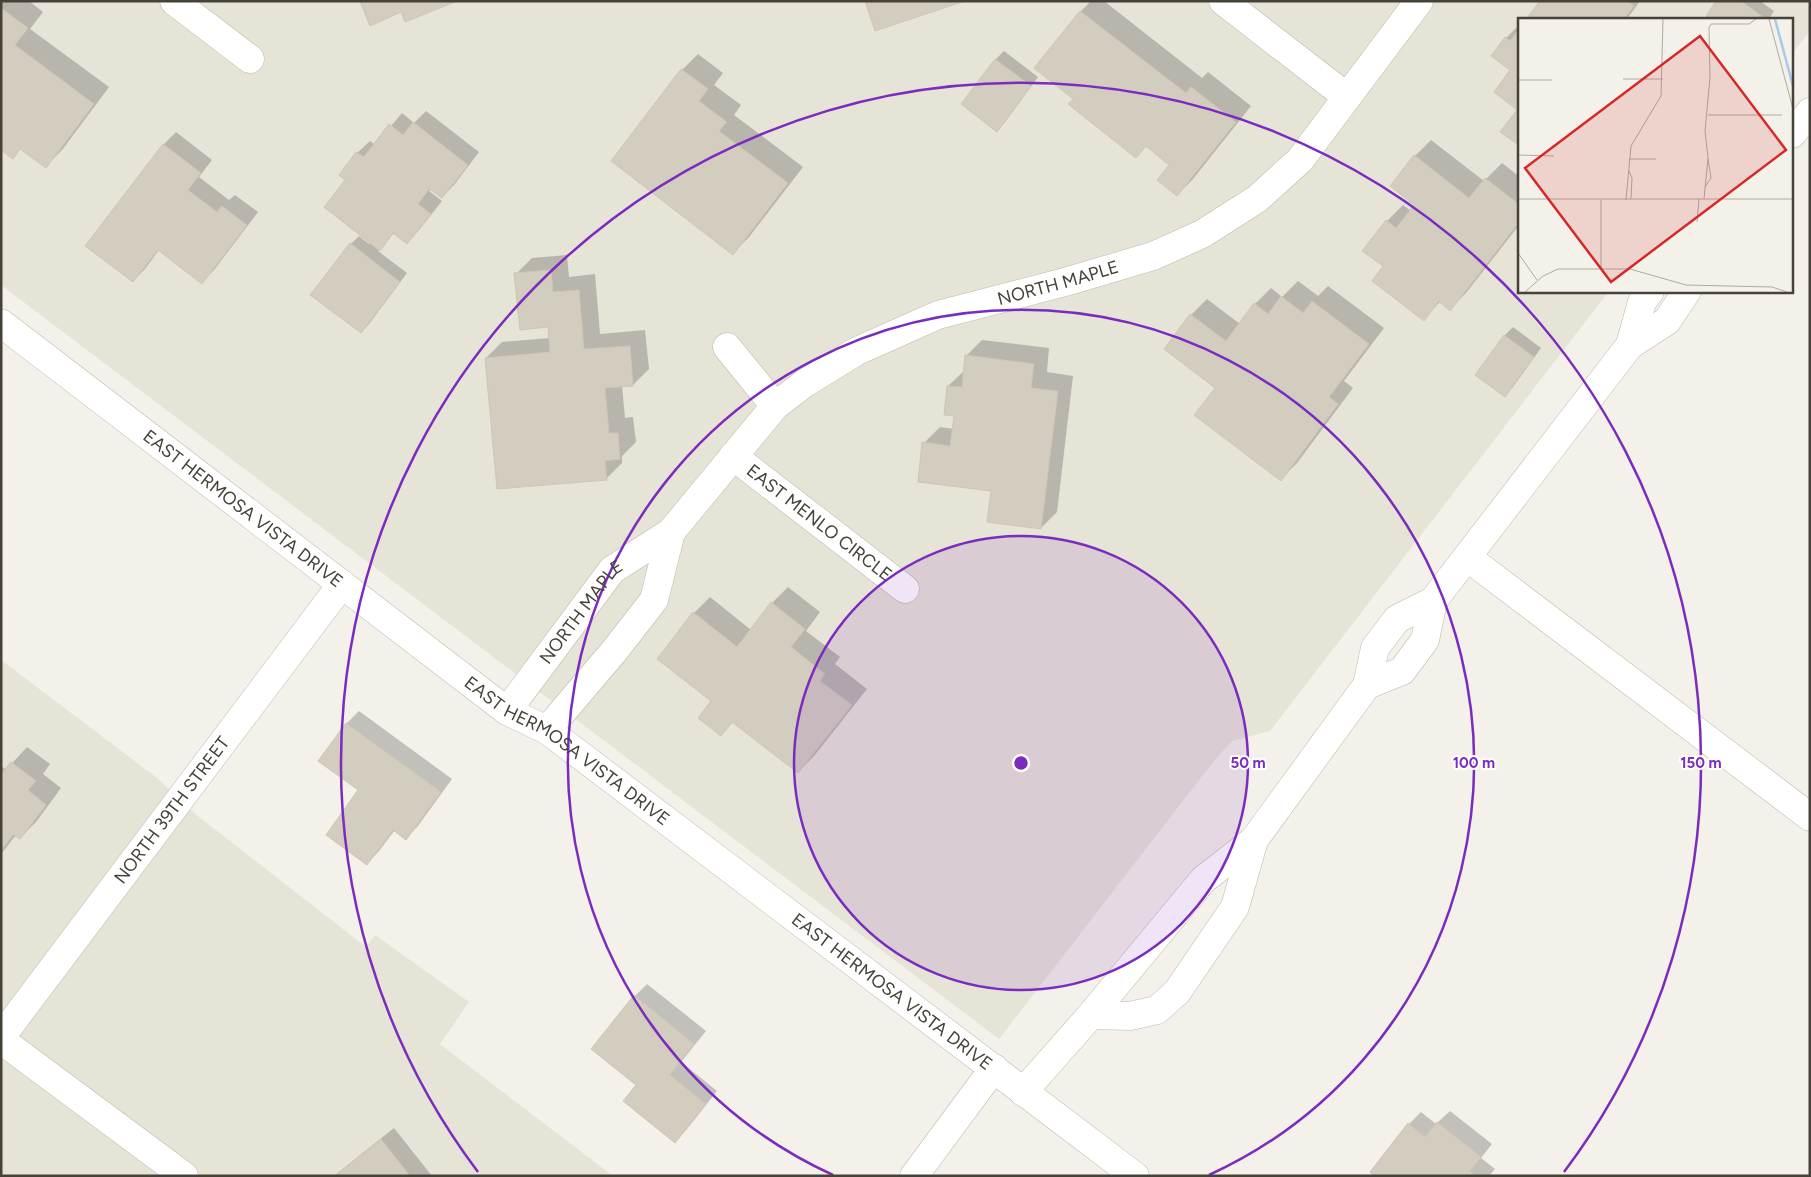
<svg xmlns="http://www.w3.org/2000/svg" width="1811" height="1177" font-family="Figtree,sans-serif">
  <rect width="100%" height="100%" fill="#f3f1e9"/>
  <g fill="#e6e3d7">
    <polygon points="1,1 1810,1 1810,31 1792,54 1792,19 1520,19 1520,291 1609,291 1270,731 1232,741 1213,762 999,1039 1,285"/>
    <polygon points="1,660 157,778 199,817 366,947 375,935 469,1002 440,1044 613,1176 1,1176"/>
  </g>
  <g fill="#0003">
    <polygon points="1,1 29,1 43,12 30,29 109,87 62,150 46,166 21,148 13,157 1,148"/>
    <polygon points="1091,1 1104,1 1202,78 1208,72 1251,106 1193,179 1177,195 1171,165 1147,145 1136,157 1075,99 1035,68 1081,11"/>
    <polygon points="1541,1 1640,1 1627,19 1528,19"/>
    <polygon points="1718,1 1760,1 1774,11 1769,19 1712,19"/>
    <polygon points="1520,24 1520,145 1519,109 1506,38"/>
    <polygon points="1004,51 1038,77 1005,122 997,130 963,104 996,59"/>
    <polygon points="698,54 723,73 714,85 741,105 734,115 803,167 749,237 733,253 682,70"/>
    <polygon points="426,111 479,152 454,185 442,197 431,189 429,191 442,201 419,230 407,243 394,233 378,251 407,273 369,324 361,332 351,244 359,236 369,244 370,242 347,179 340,175 357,153 370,141 375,145 402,113 414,123"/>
    <polygon points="176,132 212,160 199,177 229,200 235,195 258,212 214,270 202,282 159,250 145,269 133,281 164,144"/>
    <polygon points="1431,140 1484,181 1502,163 1520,177 1520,224 1466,293 1450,309 1441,301 1423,319 1384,266 1387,221 1403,205 1411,211 1416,205 1415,156"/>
    <polygon points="567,255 569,277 595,274 600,334 645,330 649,369 633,385 622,385 625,418 633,417 636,442 622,456 622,463 606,479 486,358 502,342 550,338 549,326 516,274 532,258"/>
    <polygon points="1298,281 1318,296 1328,286 1384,328 1344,381 1353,388 1297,463 1281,479 1217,388 1191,315 1207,299 1240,324 1255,304 1271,288 1282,297"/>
    <polygon points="1513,327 1541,348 1513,387 1505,395 1476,375 1505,335"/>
    <polygon points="982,340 1049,348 1047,372 1073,376 1057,512 1041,528 992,490 924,443 940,427 954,429 955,415 948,386 965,370 966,356"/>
    <polygon points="788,587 820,612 806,631 840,657 835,664 867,689 814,756 798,772 734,721 721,734 694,613 710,597 751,630 772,603"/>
    <polygon points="359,711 452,779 418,826 406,838 395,830 379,851 367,864 360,790 320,761 347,723"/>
    <polygon points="27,747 50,764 43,774 61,788 36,822 20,838 16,835 1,854 1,766 6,770"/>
    <polygon points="647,984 706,1031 681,1062 717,1091 687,1129 675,1141 638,1085 635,996"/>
    <polygon points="1450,1111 1492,1144 1481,1158 1495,1169 1489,1176 1376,1176 1409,1124 1421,1112 1436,1124"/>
    <polygon points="394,1128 432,1176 335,1176 339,1172"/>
  </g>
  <g fill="#d3cdbf" stroke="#cdc6b3">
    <polygon points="360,1 457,1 405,22 401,12 370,26"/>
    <polygon points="865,1 965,1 875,31"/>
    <polygon points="1540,1 1627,1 1634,6 1624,19 1526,19"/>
    <polygon points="1716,1 1741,1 1766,19 1710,19 1706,16"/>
    <polygon points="1,8 28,28 15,45 94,104 46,168 20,149 13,159 1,150"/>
    <polygon points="1080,11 1186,93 1191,87 1236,122 1177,196 1157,180 1169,165 1146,146 1136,158 1068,104 1073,99 1034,68"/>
    <polygon points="1520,28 1520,146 1500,132 1517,110 1494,92 1510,70 1491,56 1505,37 1510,41"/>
    <polygon points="995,59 1031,86 997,132 961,104"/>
    <polygon points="681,69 708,89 699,101 727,122 719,131 788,183 733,255 611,161"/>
    <polygon points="413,122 468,165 442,198 429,189 418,204 431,214 407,244 393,233 380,251 324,207 345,180 339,175 356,152 364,157 389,124 403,135"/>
    <polygon points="163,144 201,173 188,190 217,212 222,206 247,225 202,284 158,250 133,282 85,246"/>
    <polygon points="1414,155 1469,198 1485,178 1520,205 1520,221 1450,311 1439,301 1424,321 1372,281 1383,266 1362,251 1386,220 1396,228 1414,205 1390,186"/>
    <polygon points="350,243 400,282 361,333 310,295"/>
    <polygon points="551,270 553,292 579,290 584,349 630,346 633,386 605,388 609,433 618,433 620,459 605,461 607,480 497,489 485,358 550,352 548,327 520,330 514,273"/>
    <polygon points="1281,296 1303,313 1312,301 1369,344 1329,397 1338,404 1281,481 1194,415 1215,388 1164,349 1190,314 1226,341 1254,303 1268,314"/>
    <polygon points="1504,335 1534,357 1505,397 1475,375"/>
    <polygon points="965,355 1034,364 1031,388 1058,391 1041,529 987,522 991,491 918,482 922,442 950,446 954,416 944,415 947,386 962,387"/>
    <polygon points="771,602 805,629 791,647 825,674 820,681 852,705 798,773 732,722 721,736 698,718 711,701 657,659 693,612 737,647"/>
    <polygon points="346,723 441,792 406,840 393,830 367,865 326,835 358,790 318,761"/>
    <polygon points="11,762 36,781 28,790 46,805 20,839 13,835 1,851 1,774"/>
    <polygon points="634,995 694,1044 670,1075 706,1104 675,1143 623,1101 636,1085 591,1049"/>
    <polygon points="1437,1122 1481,1157 1470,1171 1476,1176 1374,1176 1370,1172 1408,1123 1425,1137"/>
    <polygon points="381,1139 410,1176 335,1176"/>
  </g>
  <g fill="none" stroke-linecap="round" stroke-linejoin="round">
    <g stroke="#bdb9ac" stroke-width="29">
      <g id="minor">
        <polyline points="174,1 250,59"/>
        <polyline points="1223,1 1347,97"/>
        <polyline points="1792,134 1810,112"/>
        <path id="s1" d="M1 323 507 711 547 730 1135 1176"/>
        <polyline points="1630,345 1642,302 1650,291"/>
        <polyline points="727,347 775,406"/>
        <path id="s2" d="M733 456 905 589"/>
        <polyline points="1467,557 1810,817"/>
        <polyline points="1367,685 1402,671 1425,640 1433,601"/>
        <path id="s3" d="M507 711 612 570 671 532 775 406 805 383 857 351 938 315 1065 282 1153 256 1202 234 1257 199 1300 160 1419 1"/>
        <polyline points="547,730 615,650 654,600 671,532"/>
        <polyline points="1091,1015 1130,1016 1157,1010 1177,992 1235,907 1254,840"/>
        <path id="s4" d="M1 1037 342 584"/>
        <polyline points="1,1040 184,1176"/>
        <polyline points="1023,1092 1091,1015 1203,880 1254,840 1367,685 1375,648 1397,619 1433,601 1630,345 1667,321 1687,291"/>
        <polyline points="914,1176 994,1068"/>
      </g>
    </g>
    <use href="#minor" stroke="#fff" stroke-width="28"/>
  </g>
  <circle cx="1021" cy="763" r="227" fill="#7b2cbf" fill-opacity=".12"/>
  <g fill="none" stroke="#7b2cbf" stroke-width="2.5">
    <circle cx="1021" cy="763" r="227"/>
    <path d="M833 1175A453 453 0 1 1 1209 1175"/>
    <path d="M478 1172A680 680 0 1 1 1564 1172"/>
  </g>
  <g text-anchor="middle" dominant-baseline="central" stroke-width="4" stroke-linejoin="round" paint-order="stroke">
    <g font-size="18" fill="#464238" stroke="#fff">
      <text stroke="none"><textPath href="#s3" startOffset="721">NORTH MAPLE</textPath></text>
      <text stroke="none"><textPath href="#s1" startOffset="305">EAST HERMOSA VISTA DRIVE</textPath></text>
      <text stroke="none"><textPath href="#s2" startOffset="109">EAST MENLO CIRCLE</textPath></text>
      <text stroke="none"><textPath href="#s3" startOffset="124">NORTH MAPLE</textPath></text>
      <text stroke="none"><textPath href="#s1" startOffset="710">EAST HERMOSA VISTA DRIVE</textPath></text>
      <text stroke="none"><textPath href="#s4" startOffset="284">NORTH 39TH STREET</textPath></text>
      <text stroke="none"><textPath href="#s1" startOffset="1115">EAST HERMOSA VISTA DRIVE</textPath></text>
    </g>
  </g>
  <g transform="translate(1518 18)">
    <rect width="275" height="275" fill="#f3f1e9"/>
    <path fill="none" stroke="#abcaea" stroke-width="2.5" d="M257 1 275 68"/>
    <path fill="none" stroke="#aeaba2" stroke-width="1" d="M251 1 275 91M105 61H145M0 62H34M190 97H264M0 137 36 138M111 141H138M111 153 114 160 113 181M187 169 193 160 190 141M0 181H275M186 181 190 140 187 113 192 59 191 10 193 6H231L238 1M83 182V251M108 182 113 128 143 78 145 1M179 204 181 181M0 235 19 262M7 274 25 258 40 251H112L168 267 254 269 269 274"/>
    <path fill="#d62828" fill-opacity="0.15" stroke="#d62828" stroke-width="2.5" d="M182 18 268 132 93 264 7 150Z"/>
    <rect width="275" height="275" fill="none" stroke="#464238" stroke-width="2.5"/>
  </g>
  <circle cx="1021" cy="763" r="8" fill="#7b2cbf" stroke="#fff" stroke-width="2.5"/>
  <g font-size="15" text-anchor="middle" font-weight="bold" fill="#7b2cbf" stroke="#fff" stroke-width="4" stroke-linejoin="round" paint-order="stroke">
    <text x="1248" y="768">50 m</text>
    <text x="1474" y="768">100 m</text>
    <text x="1701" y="768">150 m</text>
  </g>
  <rect width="1811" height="1177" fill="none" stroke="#464238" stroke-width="5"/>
</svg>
